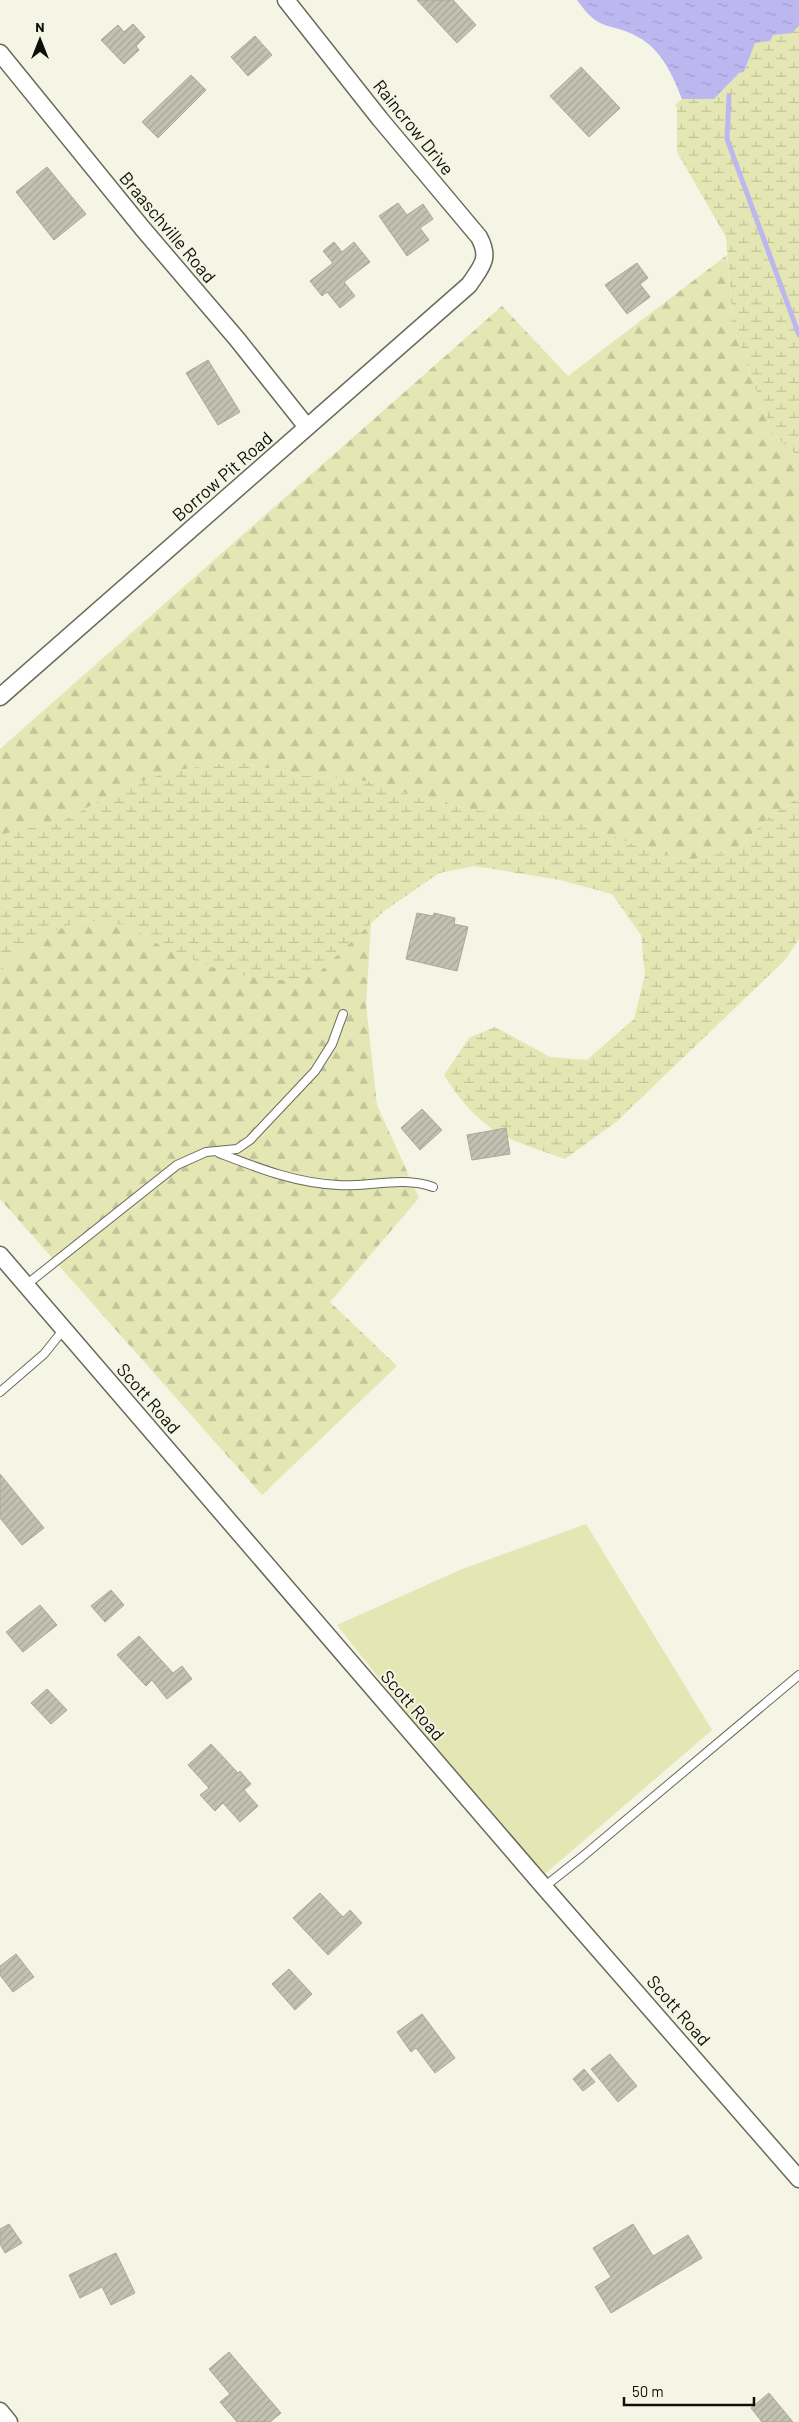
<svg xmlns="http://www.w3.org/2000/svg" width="799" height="2422" font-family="Barlow,sans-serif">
  <defs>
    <pattern id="forest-firs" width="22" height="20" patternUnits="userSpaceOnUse" patternTransform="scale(1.25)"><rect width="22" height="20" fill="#e4e6b3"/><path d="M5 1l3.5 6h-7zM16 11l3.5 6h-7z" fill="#c2c499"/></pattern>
    <pattern id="wetland-marsh" width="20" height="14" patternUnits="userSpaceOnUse" patternTransform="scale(1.25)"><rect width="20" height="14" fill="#e4e6b3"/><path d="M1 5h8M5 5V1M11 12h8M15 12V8" fill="none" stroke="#c2c499"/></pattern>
    <pattern id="water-ripples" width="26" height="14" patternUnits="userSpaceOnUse" patternTransform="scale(1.25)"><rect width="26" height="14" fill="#bdb7f0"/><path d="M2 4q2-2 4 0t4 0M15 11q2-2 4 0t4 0" fill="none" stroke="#a19ccc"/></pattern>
    <pattern id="building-hatch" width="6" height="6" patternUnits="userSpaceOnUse" patternTransform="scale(1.25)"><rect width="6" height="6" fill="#c1c2b2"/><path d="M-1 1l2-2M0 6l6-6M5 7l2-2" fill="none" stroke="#a5a698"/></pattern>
  </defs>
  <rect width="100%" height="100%" fill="#f4f5e4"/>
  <polygon fill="#e4e6b3" points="586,1524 712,1730 538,1880 337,1625 460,1570"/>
  <g fill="url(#forest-firs)">
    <polygon points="727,255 733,325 752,379 774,435 799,457 799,797 769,817 736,850 685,861 630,843 556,814 482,811 424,800 376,782 299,775 236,761 167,772 126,787 64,820 0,835 0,749 502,306 568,376"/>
    <polygon points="83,920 131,926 164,948 318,973 371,923 366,1005 377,1105 419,1198 330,1302 397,1366 262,1495 0,1199 0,973 17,949 46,934"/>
  </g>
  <g fill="url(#wetland-marsh)">
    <path d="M799 26V457L774 435 752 379 733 325 726 237 677 152V108L675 105 682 99H714L739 73 744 72 755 43C764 43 765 37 773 35 784 32 790 35 799 26Z"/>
    <path d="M236 761 299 775 376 782 424 800 482 811 556 814 630 843 685 861 736 850 769 817 799 797V939L785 960 616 1122 565 1159C543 1151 504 1140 487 1125 469 1111 456 1094 444 1075L469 1038 495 1027 550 1057 587 1060 634 1019 645 975 641 935 612 894 560 880 475 866 439 873 384 911 318 973 289 981 230 974 164 948 131 926 83 920 46 934 17 949 0 973V835L64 820 126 787 167 772Z"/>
  </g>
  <path fill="url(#water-ripples)" d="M577 0H799V26L792 33 773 35 770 41 755 43 744 72 739 73 714 99H682C673 76 662 50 638 37 609 21 601 34 577 0Z"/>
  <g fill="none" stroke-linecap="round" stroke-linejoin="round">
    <polyline stroke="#bdb7f0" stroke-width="5" points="729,96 727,139 799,335"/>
  </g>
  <g fill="url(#building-hatch)" stroke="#a8a999">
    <polygon points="417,0 453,0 476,25 457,43"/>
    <polygon points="133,24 145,37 136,46 139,50 124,64 101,40 118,25 124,32"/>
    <polygon points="255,36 272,55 248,76 231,57"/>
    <polygon points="581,67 620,108 589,137 550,96"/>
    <polygon points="191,75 206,90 158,138 142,122"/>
    <polygon points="47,167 86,214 54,240 16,192"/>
    <polygon points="398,203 407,215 423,204 433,219 420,228 429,240 407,256 379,216"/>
    <polygon points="334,242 342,252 354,242 370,262 344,282 355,296 340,308 327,292 322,296 310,281 333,263 323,251"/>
    <polygon points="637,263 648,278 640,284 650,297 627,314 605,285"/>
    <polygon points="208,360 240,412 218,425 186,373"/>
    <polygon points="417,913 433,916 434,913 455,918 454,924 468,927 457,971 406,959"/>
    <polygon points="422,1109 442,1130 420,1150 401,1128"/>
    <polygon points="506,1128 510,1154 472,1160 467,1135"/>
    <polygon points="0,1474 44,1528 22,1545 0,1518"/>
    <polygon points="111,1590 124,1605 105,1622 91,1606"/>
    <polygon points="40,1605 57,1625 23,1652 6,1632"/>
    <polygon points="139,1636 173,1673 182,1666 192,1679 167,1699 152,1680 146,1686 117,1655"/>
    <polygon points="47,1689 67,1710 51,1724 31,1703"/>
    <polygon points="211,1744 238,1773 240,1771 251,1784 244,1790 258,1806 240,1822 223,1803 215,1811 200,1795 209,1788 188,1765"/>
    <polygon points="320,1893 343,1917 350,1910 362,1923 328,1955 293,1918"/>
    <polygon points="16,1954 34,1977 13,1992 0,1975 0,1966"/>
    <polygon points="289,1969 312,1994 295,2010 272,1984"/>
    <polygon points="422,2014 455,2058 435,2073 416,2048 411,2052 397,2032"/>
    <polygon points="610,2054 637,2086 618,2102 591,2069"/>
    <polygon points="584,2069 595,2082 583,2091 573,2079"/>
    <polygon points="9,2224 22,2243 5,2253 0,2244 0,2229"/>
    <polygon points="633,2224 653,2256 688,2235 702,2258 611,2313 595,2287 611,2277 593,2248"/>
    <polygon points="116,2253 135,2293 111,2305 102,2287 80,2298 69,2275"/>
    <polygon points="229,2352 281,2413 270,2422 237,2422 220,2402 230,2394 209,2369"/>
    <polygon points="769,2393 793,2422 762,2422 751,2408"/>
  </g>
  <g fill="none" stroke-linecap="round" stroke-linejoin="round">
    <g stroke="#696a5b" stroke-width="10">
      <g id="service">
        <path d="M219 1153C258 1168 295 1183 338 1185 369 1187 403 1176 433 1187"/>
        <polyline points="26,1285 177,1165 206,1152 237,1149 250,1140 315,1071 332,1044 343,1014"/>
        <polyline points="0,1392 44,1354 64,1329"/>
        <polyline points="544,1887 582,1857 799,1675"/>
      </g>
    </g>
    <g stroke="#696a5b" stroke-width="19">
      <g id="minor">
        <polyline points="0,53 143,229 237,339 307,427"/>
        <path d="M0 697 469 285C481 267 491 259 479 237L380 119 286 0"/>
        <polyline points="0,1255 544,1887 799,2179"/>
        <polyline points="0,2411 9,2422"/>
      </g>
    </g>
    <use href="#service" stroke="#fff" stroke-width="8"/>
    <use href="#minor" stroke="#fff" stroke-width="16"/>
  </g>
  <g text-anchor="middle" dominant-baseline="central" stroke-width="4" stroke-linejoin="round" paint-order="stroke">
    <g font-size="18" fill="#0e0f09" stroke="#f4f5e4">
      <text transform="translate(414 127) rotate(51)">Raincrow Drive</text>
      <text transform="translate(168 227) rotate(50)">Braaschville Road</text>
      <text transform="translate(222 476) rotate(-41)">Borrow Pit Road</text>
      <text transform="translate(149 1398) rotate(49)">Scott Road</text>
      <text transform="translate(413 1705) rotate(49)">Scott Road</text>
      <text transform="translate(679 2010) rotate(49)">Scott Road</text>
    </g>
  </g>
  <g transform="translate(40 40)" stroke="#f4f5e4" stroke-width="4" paint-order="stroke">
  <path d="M0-4L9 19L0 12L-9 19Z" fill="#0e0f09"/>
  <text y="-8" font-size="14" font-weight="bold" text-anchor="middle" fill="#0e0f09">N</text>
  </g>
  <path d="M624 2397v8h130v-8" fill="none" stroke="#0e0f09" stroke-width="2.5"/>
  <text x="632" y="2397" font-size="15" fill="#0e0f09" stroke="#f4f5e4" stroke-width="4" paint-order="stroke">50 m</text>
</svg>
